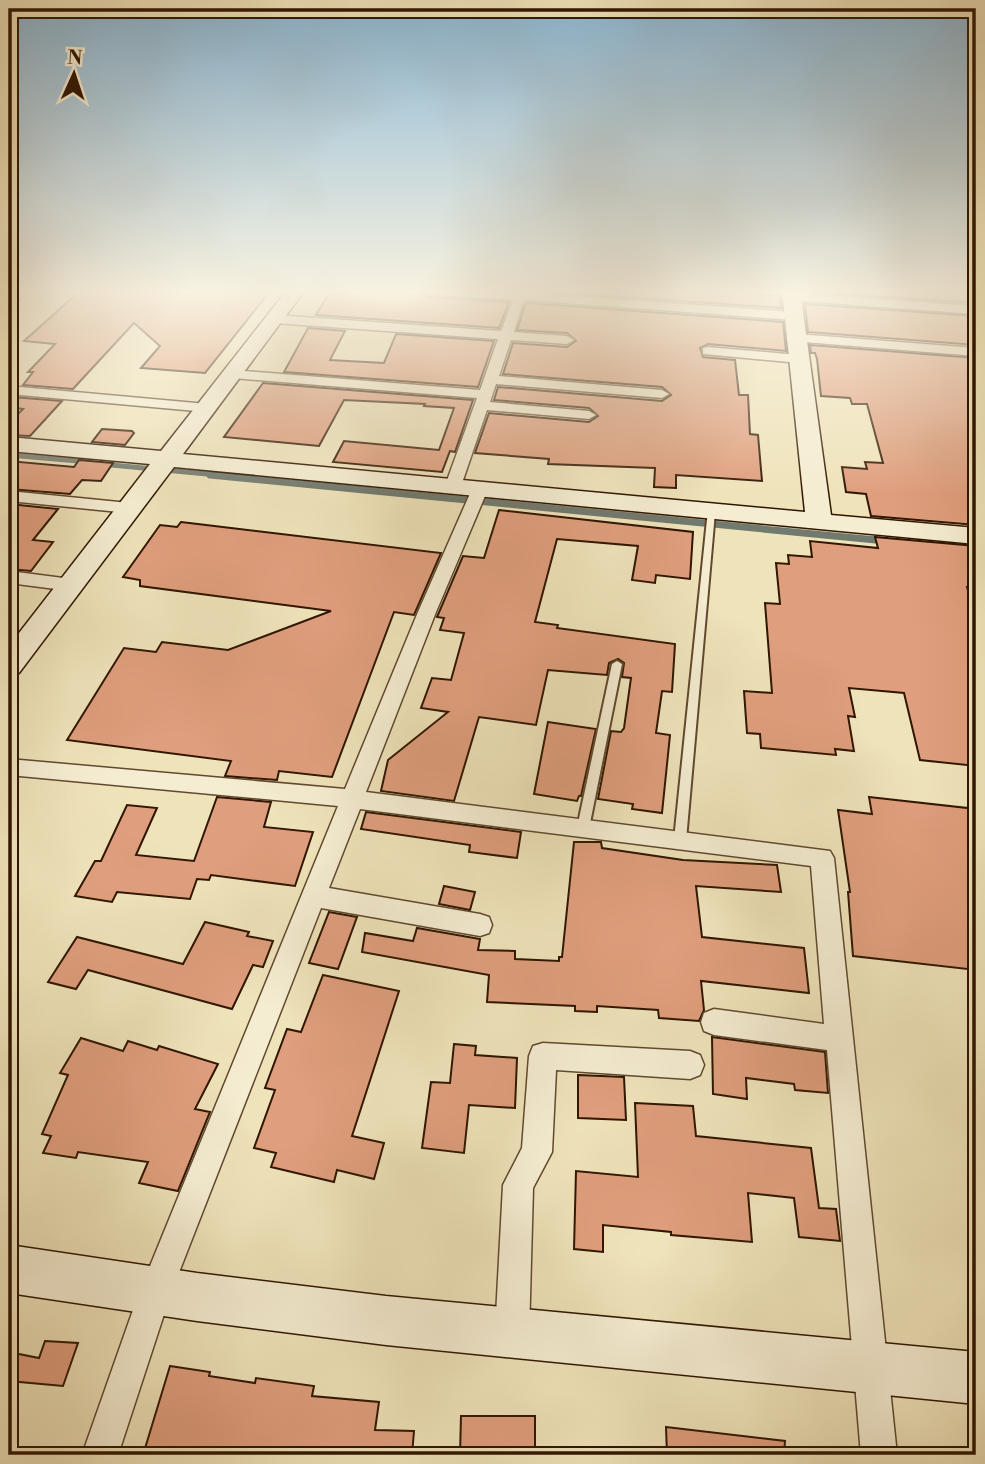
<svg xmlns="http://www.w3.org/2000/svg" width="985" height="1464" font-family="'Libre Bodoni',serif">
  <rect width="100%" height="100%" fill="#efe3ba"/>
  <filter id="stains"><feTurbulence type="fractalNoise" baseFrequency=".00286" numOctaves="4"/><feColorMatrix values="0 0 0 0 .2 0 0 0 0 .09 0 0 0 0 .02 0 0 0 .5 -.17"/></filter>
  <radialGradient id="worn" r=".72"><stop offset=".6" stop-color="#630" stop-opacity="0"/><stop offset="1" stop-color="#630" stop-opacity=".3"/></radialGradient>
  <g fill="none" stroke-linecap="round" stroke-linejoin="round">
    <g stroke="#717a6f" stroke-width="5">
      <polyline points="9,455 89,462"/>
      <polyline points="101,464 228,476"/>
    </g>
    <polyline stroke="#717a6f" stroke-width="7" points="210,475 886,541"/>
  </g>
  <g fill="#df9e7d" stroke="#301601" stroke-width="2">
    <polygon points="81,290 189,294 189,290 271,290 205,373 141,368 160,346 134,323 73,389 23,385 33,372 28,372 55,344 24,341"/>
    <polygon points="331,290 422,292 429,297 509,302 499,328 316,315"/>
    <polygon points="564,290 743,293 780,296 781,308 563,293"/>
    <polygon points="811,290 976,293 976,303 812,292"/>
    <polygon points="526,303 783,322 786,351 708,344 700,348 703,357 735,360 739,395 748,395 750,434 758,435 762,481 676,475 676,488 654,487 655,468 548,464 549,459 475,453 489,413 589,422 598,416 589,408 494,400 498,387 662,401 671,395 662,387 503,374 513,343 567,347 576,341 567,333 517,330"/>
    <polygon points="805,304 976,316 976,345 808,332"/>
    <polygon points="308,328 345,331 330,360 384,363 396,334 494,341 478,387 284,372"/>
    <polygon points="810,345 976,358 976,525 871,516 866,494 846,492 842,467 867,469 865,462 883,463 867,404 852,404 850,398 821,396 817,359 815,353 811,353"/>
    <polygon points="263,383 473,400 455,452 450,451 442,472 333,462 344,441 439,450 454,408 424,406 425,404 344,400 319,446 224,437"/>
    <polygon points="12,397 62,401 30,436 9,435 9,423 23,409 9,407"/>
    <polygon points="102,429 132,431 134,433 125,445 92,442"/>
    <polygon points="79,460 113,463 101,481 82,480 70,494 9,489 9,461 74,467"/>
    <polygon points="9,504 58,509 33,540 53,542 31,571 9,569"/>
    <polygon points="499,510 693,532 690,579 656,575 655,583 632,580 638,546 557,539 535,622 558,625 557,628 675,644 672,692 662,691 656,733 670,735 662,813 632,809 633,804 598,799 611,731 621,732 624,728 631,678 622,677 624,663 618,659 609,663 607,675 548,670 536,725 479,717 454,801 381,791 388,760 448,712 421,708 432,678 451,680 464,633 440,630 444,618 437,617 463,556 484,558"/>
    <polygon points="181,522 441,553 414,615 394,612 332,777 279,771 277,780 225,776 231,761 67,740 124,648 156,652 162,642 228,650 331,611 140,586 140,580 123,577 160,525 177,527"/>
    <polygon points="875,537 976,546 976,585 967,587 976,618 976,766 920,760 904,693 849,688 855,717 848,716 854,751 835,749 836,755 761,748 760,734 747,733 744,691 772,693 765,603 780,604 776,563 789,564 788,555 812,557 810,541 878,548"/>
    <polygon points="548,722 596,729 581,796 579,796 577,801 534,794"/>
    <polygon points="217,797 271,802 264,827 313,832 295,886 211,875 209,880 197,879 190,899 117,892 112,902 75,896 95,861 101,861 127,805 157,808 136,855 194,861"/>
    <polygon points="869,797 976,809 976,970 853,956 848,892 850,892 838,810 872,814"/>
    <polygon points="366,812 521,832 517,858 469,852 470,845 361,829"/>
    <polygon points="574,842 601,842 602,848 683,860 777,865 781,892 696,886 702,937 804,948 809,993 701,981 704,1010 699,1021 659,1018 658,1010 597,1006 597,1012 575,1011 575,1006 487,1002 489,975 362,952 365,933 413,941 417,928 480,939 478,950 515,951 515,959 559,961 559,957 562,957"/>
    <polygon points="444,886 475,892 470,910 439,904"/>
    <polygon points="329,912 357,917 338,969 309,963"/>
    <polygon points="205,922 249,932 247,936 273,941 263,967 253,965 232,1009 88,970 76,989 48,982 77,937 183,964"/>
    <polygon points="323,975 399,991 352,1136 384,1143 374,1179 337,1170 334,1182 271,1167 276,1153 254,1148 275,1090 265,1088 287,1029 301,1032"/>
    <polygon points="712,1037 825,1052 828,1093 795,1090 794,1084 746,1078 747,1099 713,1094"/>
    <polygon points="81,1038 123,1051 128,1041 157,1050 159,1046 218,1064 195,1109 210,1112 178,1191 139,1183 148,1162 78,1152 76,1158 43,1153 51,1136 42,1134 68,1075 60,1073"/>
    <polygon points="454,1044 476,1046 475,1055 517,1058 515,1108 469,1105 464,1153 422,1148 431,1082 450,1083"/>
    <polygon points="578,1075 624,1077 626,1120 578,1118"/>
    <polygon points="635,1103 693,1106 696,1136 811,1148 819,1208 836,1209 840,1241 799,1237 794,1198 748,1193 752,1242 671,1235 671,1232 603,1225 603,1252 574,1249 576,1171 638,1177"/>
    <polygon points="45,1341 78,1343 63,1386 9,1381 9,1352 39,1358"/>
    <polygon points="170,1366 210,1372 209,1376 255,1383 256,1378 314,1386 312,1396 379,1402 375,1430 414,1431 412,1455 143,1455"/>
    <polygon points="461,1416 535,1416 535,1455 460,1455"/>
    <polygon points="666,1427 785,1441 784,1455 667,1455"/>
  </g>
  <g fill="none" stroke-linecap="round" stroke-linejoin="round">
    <g stroke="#60492f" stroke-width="4">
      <g id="lane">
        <polygon points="708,510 711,510 715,512 686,840 684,843 680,845 676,843 674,840"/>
        <polygon points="617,661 622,664 589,828 587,831 583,833 579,831 577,828 612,664"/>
      </g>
    </g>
    <g stroke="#60492f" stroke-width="3">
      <g id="street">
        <polygon points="423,290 515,292 516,290 528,290 527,293 794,312 800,316 794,320 524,300 514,332 567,336 574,340 567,344 511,340 499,376 662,390 669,394 662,398 496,384 490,402 589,411 596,415 589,419 487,410 461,486 453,491 445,486 477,398 232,378 225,374 232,370 480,390 498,339 274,323 268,319 274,315 501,331 513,300 429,294"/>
        <polygon points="792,293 976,306 976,314 788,300 788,294"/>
        <polygon points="797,334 976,348 976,356 792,341 791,338"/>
        <polygon points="708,347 799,355 806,359 799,363 703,354 703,348"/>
        <polygon points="9,386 207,404 214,408 207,412 9,394"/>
        <polygon points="480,484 488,489 436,612 366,792 830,851 834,858 897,1455 861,1455 827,1050 714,1035 704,1031 701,1022 704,1013 714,1009 824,1024 811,866 360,809 329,888 480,914 489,917 492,925 489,933 480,936 321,908 171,1293 118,1455 82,1455 139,1293 338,806 9,775 9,759 345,789 418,612 472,489"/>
        <polygon points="9,491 129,503 137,508 129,513 9,501"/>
        <polygon points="9,571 71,579 80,585 71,591 9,583"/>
        <polygon points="543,1043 690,1051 700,1055 704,1065 700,1075 690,1079 556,1070 552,1152 533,1188 529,1334 524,1346 512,1351 500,1346 495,1334 503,1185 522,1148 529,1056 533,1046"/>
      </g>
    </g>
    <g stroke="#301601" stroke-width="3">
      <g id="secondary">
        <polygon points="9,290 28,290 15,303 9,304"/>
        <polygon points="287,290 305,290 183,454 805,512 782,290 800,290 831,515 976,528 976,544 174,467 19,673 9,676 9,646 150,464 9,451 9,437 161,451"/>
        <polygon points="9,1245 197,1273 386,1296 976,1352 976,1404 386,1345 197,1321 9,1293"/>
      </g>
    </g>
    <use href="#lane" fill="#f5edd2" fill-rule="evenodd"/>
    <use href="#street" fill="#f5edd2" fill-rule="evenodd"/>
    <use href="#secondary" fill="#f5edd2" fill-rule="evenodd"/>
  </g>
  <linearGradient id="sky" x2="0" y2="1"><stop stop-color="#8ab7d5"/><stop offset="0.59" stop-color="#f8f2e0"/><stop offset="1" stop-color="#f8f2e0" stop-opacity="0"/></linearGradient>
  <rect width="985" height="495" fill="url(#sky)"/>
  <rect width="985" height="1464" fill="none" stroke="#efe3ba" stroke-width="35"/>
  <rect x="10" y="10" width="964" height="1443" fill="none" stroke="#301601" stroke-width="3.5"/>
  <rect x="18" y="18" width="950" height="1429" fill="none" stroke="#301601" stroke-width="2"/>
  <g transform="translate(74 74) rotate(3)" stroke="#f5edd2" stroke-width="5" paint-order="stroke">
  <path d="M0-5L12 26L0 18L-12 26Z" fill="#301601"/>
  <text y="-10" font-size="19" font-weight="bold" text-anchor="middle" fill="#301601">N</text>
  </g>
  <rect width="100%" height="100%" filter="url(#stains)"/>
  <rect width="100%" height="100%" fill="url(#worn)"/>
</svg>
